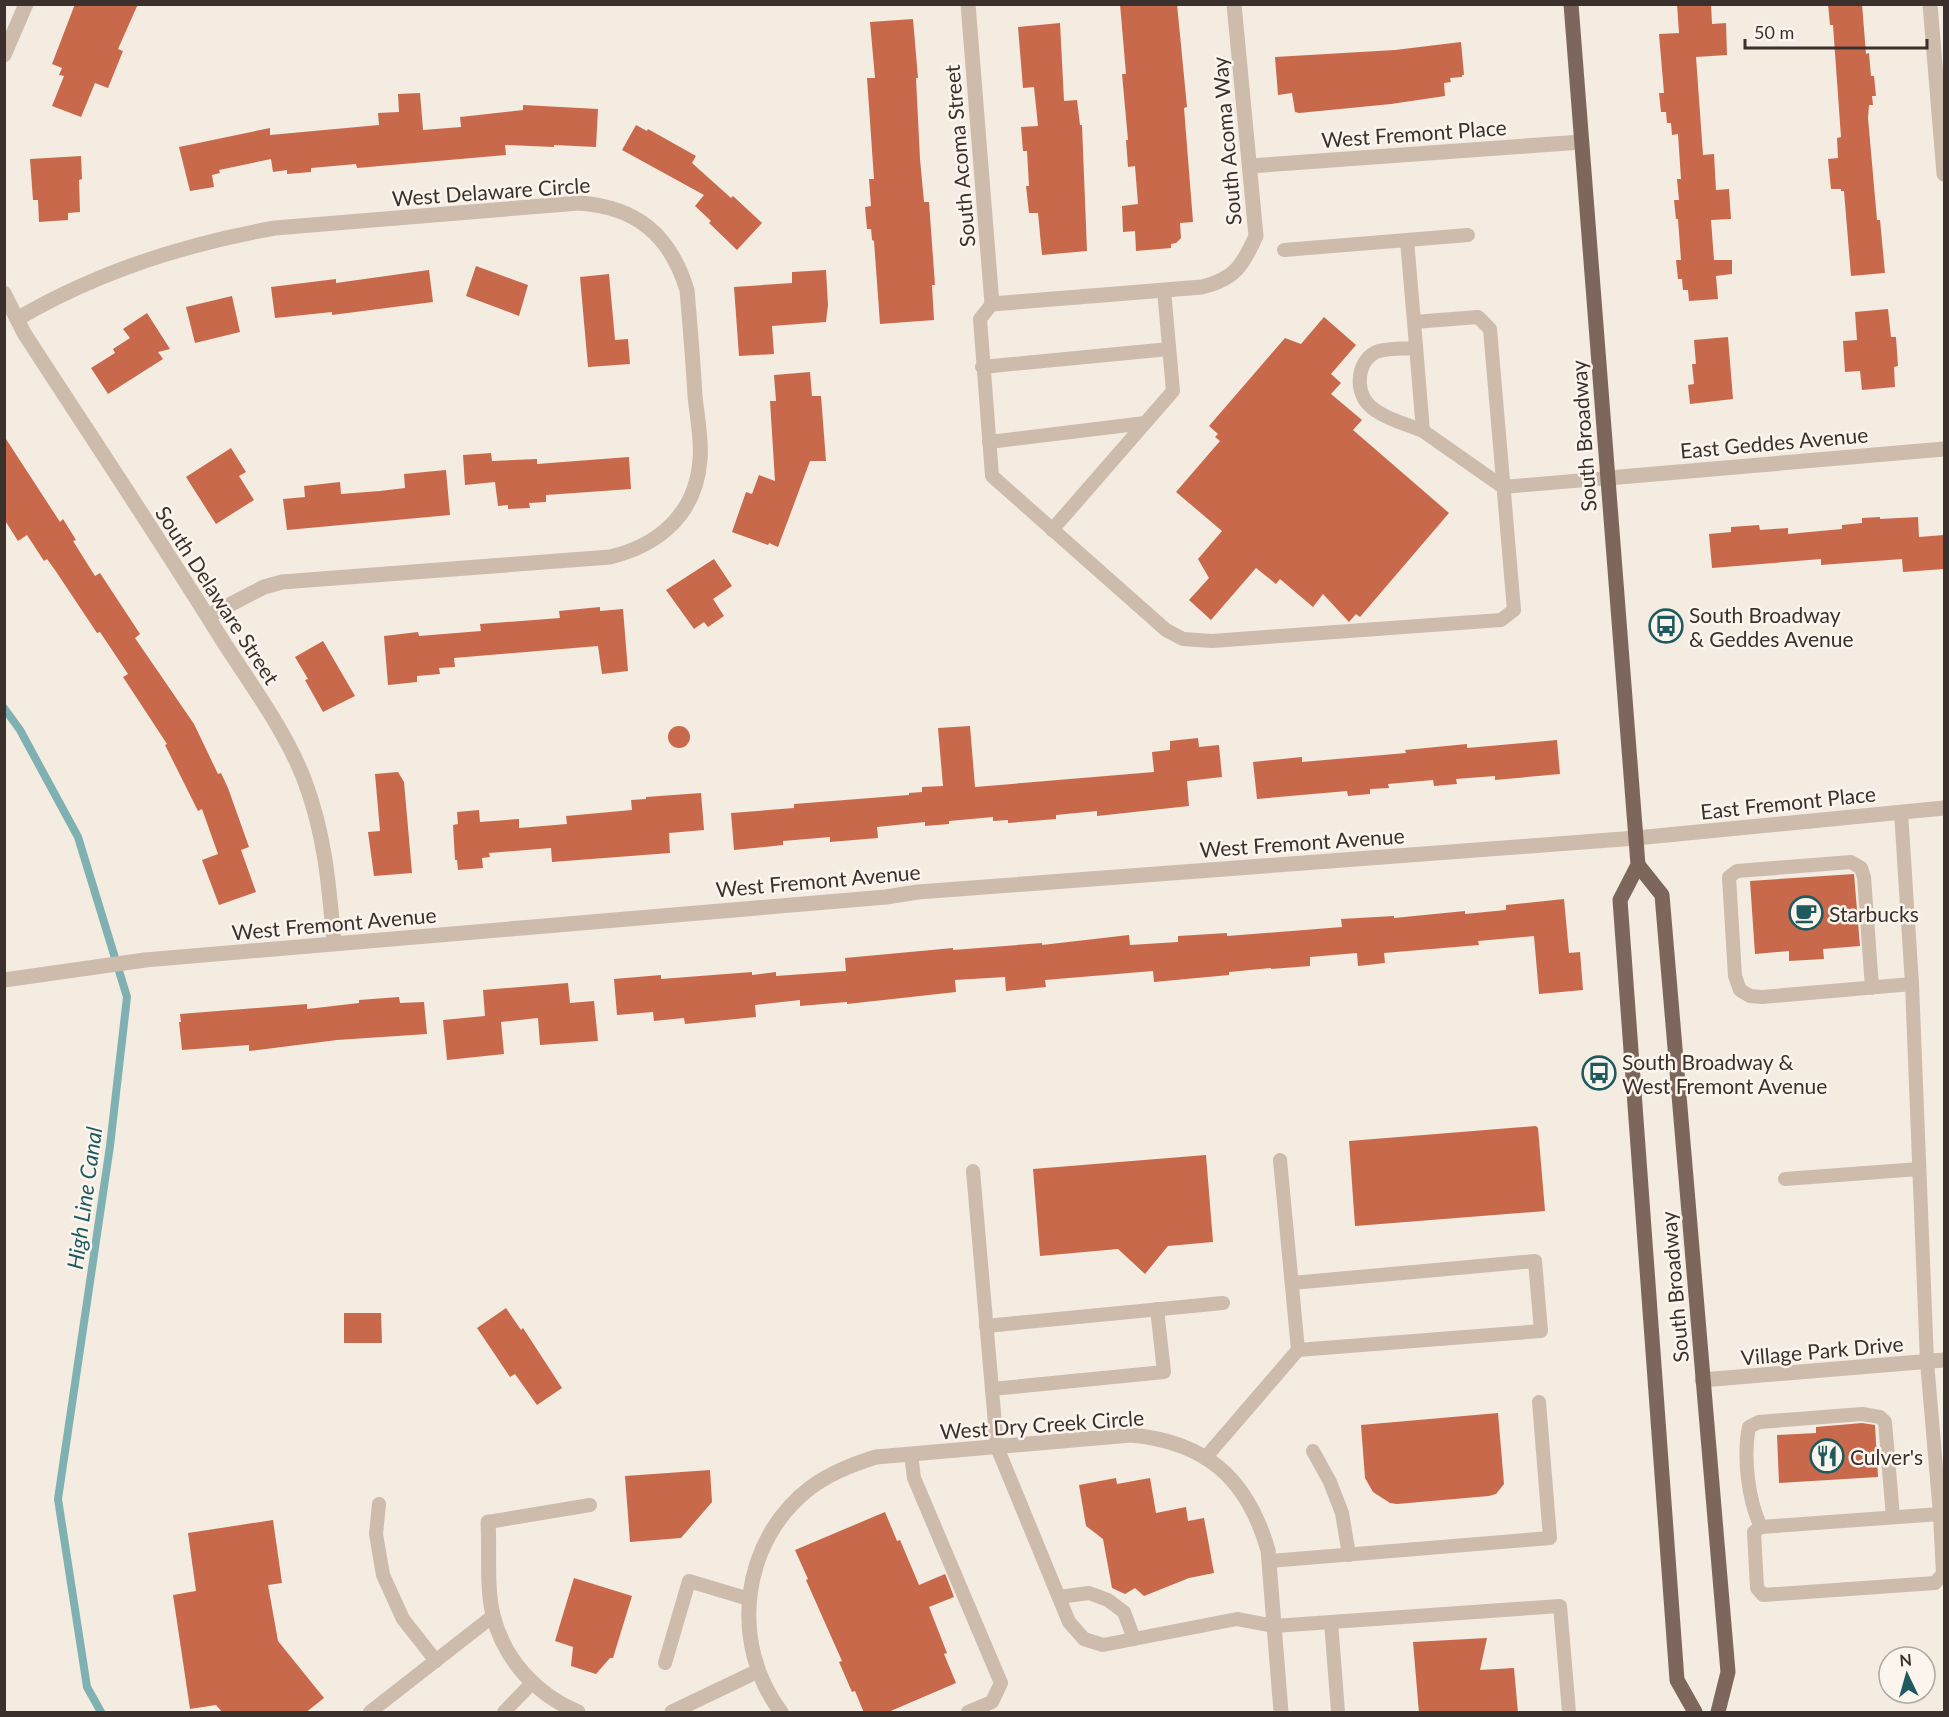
<svg xmlns="http://www.w3.org/2000/svg" width="1949" height="1717" font-family="Lato,sans-serif">
  <rect width="100%" height="100%" fill="#f4ebe1"/>
  <g fill="none" stroke-linecap="round" stroke-linejoin="round">
    <polyline stroke="#7fb0b2" stroke-width="8" points="4,708 20,730 78,837 127,997 110,1146 58,1499 87,1687 101,1712"/>
  </g>
  <g fill="#c8694b">
    <polygon points="75,4 138,4 118,49 123,51 108,88 95,83 81,117 52,106 64,76 59,75 62,68 52,64"/>
    <polygon points="1120,4 1177,4 1187,107 1184,108 1193,222 1180,223 1181,238 1176,243 1171,244 1171,248 1136,251 1135,231 1123,232 1122,206 1138,204 1135,166 1128,167 1126,140 1128,140 1122,74 1126,74"/>
    <polygon points="1677,4 1711,4 1712,24 1726,23 1727,55 1696,57 1703,155 1714,154 1716,190 1729,189 1731,219 1711,220 1714,260 1732,260 1732,274 1716,276 1718,299 1689,301 1688,290 1683,290 1682,279 1678,279 1676,260 1681,260 1678,219 1676,219 1674,200 1679,200 1677,179 1681,179 1678,134 1672,135 1671,123 1667,123 1666,112 1661,112 1659,93 1664,93 1659,34 1679,33"/>
    <polygon points="1828,4 1862,4 1866,54 1869,53 1871,76 1874,76 1876,96 1872,96 1873,105 1869,105 1868,118 1877,220 1880,220 1885,273 1851,276 1844,191 1841,191 1841,189 1831,189 1828,159 1838,158 1837,138 1841,137 1833,25 1830,25"/>
    <polygon points="913,19 918,78 916,78 920,159 924,202 929,202 935,285 932,285 934,320 880,324 874,241 872,240 871,229 867,229 865,207 871,206 869,179 874,179 867,78 875,78 870,22"/>
    <polygon points="1060,23 1064,101 1077,100 1080,125 1082,125 1087,251 1042,255 1038,213 1029,213 1026,186 1029,186 1027,151 1023,151 1021,127 1038,126 1034,87 1023,88 1018,27"/>
    <polygon points="1461,42 1464,75 1462,75 1462,77 1450,78 1451,82 1444,83 1445,96 1391,104 1299,113 1295,112 1292,93 1278,95 1275,57 1395,50"/>
    <polygon points="420,93 423,130 461,127 460,117 523,110 523,105 598,109 596,147 554,145 554,147 505,145 506,155 357,168 356,164 311,168 311,172 287,174 287,170 273,172 271,159 219,170 220,173 212,175 214,187 190,191 179,147 270,128 270,135 379,125 378,113 399,112 398,94"/>
    <polygon points="636,125 647,131 648,129 696,156 692,163 731,198 733,196 762,223 737,250 709,223 711,221 695,206 704,195 622,150"/>
    <polygon points="81,156 82,179 79,180 80,212 68,213 68,220 39,222 38,200 33,200 30,159"/>
    <polygon points="476,266 528,285 519,316 466,296"/>
    <polygon points="429,270 433,302 332,315 332,312 275,318 271,287 336,279 336,283"/>
    <polygon points="826,270 828,305 826,322 772,326 774,354 739,356 734,287 792,283 792,272"/>
    <polygon points="609,274 615,340 628,339 630,364 588,367 580,277"/>
    <polygon points="232,296 240,332 195,343 186,307"/>
    <polygon points="1888,309 1891,337 1896,337 1898,366 1894,367 1895,387 1862,390 1860,371 1845,372 1843,341 1857,340 1855,312"/>
    <polygon points="147,313 170,349 158,352 163,359 108,394 91,368 115,353 113,349 130,338 123,329"/>
    <polygon points="1324,317 1356,345 1331,374 1341,383 1331,394 1362,420 1353,430 1449,513 1360,617 1356,614 1349,622 1323,594 1313,607 1280,579 1276,584 1256,568 1211,620 1189,600 1209,578 1198,559 1222,531 1176,492 1220,441 1215,437 1218,434 1209,426 1285,338 1301,344"/>
    <polygon points="1728,337 1733,399 1690,404 1688,385 1694,384 1692,364 1696,364 1694,340"/>
    <polygon points="810,372 812,396 821,396 826,461 810,461 778,547 769,543 768,545 732,532 746,492 752,494 759,475 775,481 770,401 776,401 774,375"/>
    <polygon points="4,436 60,522 63,519 76,540 73,541 95,576 100,573 140,634 135,638 194,724 218,774 221,773 228,788 249,847 241,850 256,892 219,905 202,860 218,854 202,809 198,811 165,745 167,744 123,677 128,674 100,632 97,633 55,570 47,559 44,561 27,535 18,541 4,519"/>
    <polygon points="231,448 246,472 239,476 254,500 216,524 186,477"/>
    <polygon points="491,453 492,461 537,459 537,464 629,457 631,489 546,495 546,502 529,503 530,508 508,509 508,505 498,506 495,482 465,485 463,455"/>
    <polygon points="446,470 450,515 287,530 283,499 305,497 304,486 340,482 341,494 380,491 405,488 404,474"/>
    <polygon points="1880,517 1880,519 1918,517 1919,537 1944,535 1944,569 1903,572 1902,559 1821,565 1821,559 1712,568 1709,534 1731,532 1731,527 1759,525 1760,530 1788,528 1788,534 1842,529 1842,525 1862,523 1862,518"/>
    <polygon points="714,559 732,586 713,599 724,616 708,627 704,622 694,629 666,590"/>
    <polygon points="600,607 600,611 623,609 628,671 602,674 598,646 454,658 455,667 439,668 440,674 417,676 417,682 388,685 384,636 418,632 419,636 481,631 480,624 560,618 559,611"/>
    <polygon points="323,641 355,696 323,712 305,680 308,679 295,657"/>
    <polygon points="970,726 975,787 1154,772 1152,752 1170,750 1170,741 1198,738 1199,747 1219,745 1222,777 1187,781 1189,806 1097,816 1097,811 1056,815 1056,819 1008,823 1008,820 993,821 993,817 949,821 949,824 925,826 925,822 877,827 878,838 830,842 830,837 783,841 783,845 734,850 731,813 794,808 794,804 909,795 909,793 922,792 922,787 943,786 938,728"/>
    <circle cx="679" cy="737" r="11"/>
    <polygon points="1557,740 1560,774 1495,780 1495,776 1456,779 1457,784 1434,786 1433,780 1388,784 1389,788 1370,789 1370,794 1348,796 1347,791 1257,799 1253,762 1302,757 1302,762 1406,753 1405,750 1467,744 1467,748"/>
    <polygon points="398,772 404,782 412,873 374,876 368,832 380,831 375,774"/>
    <polygon points="701,793 704,830 669,833 670,853 552,862 551,848 489,853 490,857 482,858 483,868 458,870 457,860 455,860 453,825 458,824 457,812 479,810 480,822 519,819 519,828 567,824 566,816 632,810 631,800 646,799 646,797"/>
    <polygon points="1854,874 1860,946 1823,949 1824,959 1789,961 1789,951 1755,954 1750,881"/>
    <polygon points="1564,899 1569,953 1580,952 1583,990 1539,994 1534,936 1478,941 1479,945 1384,953 1385,963 1358,966 1357,953 1310,957 1310,966 1271,969 1271,968 1229,972 1229,975 1154,982 1153,971 1045,980 1046,987 1006,991 1005,977 955,980 956,992 847,1004 847,1002 800,1006 800,1000 755,1005 756,1017 685,1024 684,1018 654,1021 653,1012 617,1015 614,979 661,975 661,979 752,972 752,975 776,972 776,976 846,971 845,958 953,948 953,950 1042,943 1042,945 1129,935 1130,945 1178,942 1178,936 1227,933 1227,936 1342,927 1341,919 1394,916 1394,918 1465,911 1465,914 1506,910 1506,905"/>
    <polygon points="568,983 570,1003 594,1001 598,1041 540,1045 538,1018 501,1022 504,1054 447,1060 443,1020 485,1016 483,990"/>
    <polygon points="399,997 400,1003 424,1002 427,1034 337,1040 249,1051 249,1045 182,1050 179,1022 181,1022 180,1014 307,1004 307,1009 359,1003 359,1000"/>
    <polygon points="1536,1126 1538,1128 1545,1211 1355,1226 1349,1141"/>
    <polygon points="1206,1155 1213,1242 1168,1246 1145,1274 1118,1249 1040,1256 1033,1169"/>
    <polygon points="506,1308 521,1330 523,1328 562,1388 537,1405 515,1374 510,1377 477,1328"/>
    <polygon points="344,1313 381,1313 382,1343 344,1343"/>
    <polygon points="1498,1413 1504,1484 1496,1494 1489,1496 1397,1504 1390,1503 1373,1492 1365,1478 1361,1425"/>
    <polygon points="1862,1423 1875,1425 1878,1477 1779,1483 1777,1435 1816,1433 1816,1427"/>
    <polygon points="710,1470 712,1502 681,1538 630,1542 625,1476"/>
    <polygon points="1116,1478 1117,1484 1150,1478 1156,1513 1186,1507 1188,1521 1204,1518 1214,1573 1189,1578 1144,1596 1135,1588 1125,1594 1112,1588 1103,1539 1086,1526 1079,1485"/>
    <polygon points="885,1512 897,1541 900,1540 919,1585 945,1574 946,1576 954,1597 929,1607 947,1653 944,1654 956,1683 886,1713 864,1713 855,1691 852,1692 839,1662 842,1661 806,1580 808,1579 795,1550"/>
    <polygon points="273,1520 282,1583 268,1585 278,1641 324,1698 305,1713 223,1713 216,1705 190,1709 173,1595 196,1591 188,1533"/>
    <polygon points="574,1578 632,1596 613,1658 610,1658 596,1674 571,1666 573,1647 555,1641"/>
    <polygon points="1487,1638 1480,1670 1514,1668 1518,1713 1419,1713 1413,1642"/>
  </g>
  <g fill="none" stroke-linecap="round" stroke-linejoin="round">
    <g stroke="#cdbbac" stroke-width="14">
      <polyline points="1407,240 1468,235"/>
      <polyline points="1284,250 1407,240 1414,322"/>
      <polyline points="992,304 980,319 992,476 1166,630 1183,639 1212,641 1501,620 1514,610 1490,329 1478,317 1414,322 1423,431 1503,487 1608,478"/>
      <path d="M1416 348C1404 349 1390 348 1379 351 1357 358 1354 391 1369 405 1382 418 1406 424 1423 431"/>
      <polyline points="982,367 1169,349"/>
      <polyline points="989,442 1145,423"/>
      <polyline points="1052,530 1173,391 1164,290"/>
      <polyline points="1901,812 1912,984 1927,1362 1940,1514 1943,1574 1935,1583 1763,1595 1757,1588 1754,1532 1761,1527 1940,1514"/>
      <polyline points="1872,988 1864,877 1861,868 1851,862 1737,871 1729,877 1735,976 1740,990 1750,996 1762,997 1912,984"/>
      <polyline points="973,1171 997,1447 1069,1622 1084,1639 1103,1645 1237,1619 1274,1626 1560,1606 1569,1712"/>
      <polyline points="1785,1179 1919,1169"/>
      <polyline points="1292,1283 1535,1261 1541,1331 1298,1350"/>
      <polyline points="986,1326 1223,1303"/>
      <polyline points="992,1389 1164,1372 1157,1309"/>
      <polyline points="1313,1451 1330,1482 1342,1513 1349,1555"/>
      <polyline points="911,1454 914,1478 1001,1683 992,1702 968,1712"/>
      <polyline points="1205,1458 1298,1350 1280,1160"/>
      <polyline points="379,1504 376,1534 383,1575 403,1619 436,1661"/>
      <polyline points="488,1522 590,1505"/>
      <path d="M1761 1527C1748 1500 1743 1456 1749 1427L1759 1422 1862 1414 1880 1417 1885 1422 1893 1517"/>
      <polyline points="1269,1561 1550,1538 1539,1402"/>
      <polyline points="1059,1597 1089,1593 1108,1600 1124,1612 1134,1639"/>
      <polyline points="1331,1622 1338,1712"/>
      <polyline points="665,1663 689,1581 749,1599"/>
      <polyline points="370,1712 493,1616"/>
      <polyline points="504,1712 531,1684"/>
    </g>
    <g stroke="#cdbbac" stroke-width="15">
      <path d="M968 4 992 304 1202 287C1235 279 1243 265 1256 236L1234 4"/>
      <polyline points="1930,4 1944,174"/>
      <polyline points="4,55 26,4"/>
      <polyline points="1250,166 1581,142"/>
      <path d="M4 293 24 333C90 435 157 535 221 638 249 682 285 730 304 779 325 834 329 885 334 943"/>
      <path d="M17 319C97 272 184 244 275 228L579 203C637 207 670 235 687 290 690 325 693 361 695 396 697 416 702 440 700 460 696 513 660 545 610 557L282 582 264 587 208 616"/>
      <polyline points="1608,478 1944,449"/>
      <polyline points="4,980 145,960 886,897 918,892 1636,838 1944,808"/>
      <polyline points="1702,1380 1944,1360"/>
      <path d="M488 1522C490 1552 486 1586 493 1615 504 1660 537 1695 578 1712"/>
      <polyline points="672,1712 758,1671"/>
      <path d="M781 1712C729 1643 741 1541 810 1488 830 1473 853 1464 876 1457L1131 1435C1206 1442 1247 1478 1268 1550L1281 1712"/>
    </g>
    <g stroke="#7d675c" stroke-width="15">
      <polyline points="1571,4 1638,865 1620,900 1677,1680 1695,1712"/>
      <polyline points="1638,865 1662,895 1728,1672 1718,1712"/>
    </g>
  </g>
  <defs>
    <g id="bus-ring" transform="scale(1.725)"><circle r="9.5" fill="#fbf5ee" stroke="#1f5a5e" stroke-width="1.5"/><path d="M-5-6H5V4H4V6H2V4H-2V6H-4V4H-5ZM-3.5-4V0h7V-4ZM-3.5 1.2v1.5H-2V1.2ZM2 1.2v1.5H3.5V1.2Z" fill="#1f5a5e"/></g>
    <g id="cafe-ring" transform="scale(1.725)"><circle r="9.5" fill="#fbf5ee" stroke="#1f5a5e" stroke-width="1.5"/><path d="M-5.5-4.5H6V0H3Q3 3.5 0 3.5H-2.5Q-5.5 3.5-5.5 0ZM3-3.2v2h1.7v-2ZM-6 4.5H4V6H-6Z" fill="#1f5a5e"/></g>
    <g id="restaurant-ring" transform="scale(1.725)"><circle r="9.5" fill="#fbf5ee" stroke="#1f5a5e" stroke-width="1.5"/><path d="M-5-6h1v4h1v-4h1v4h1v-4h1v5L-1.5 .5V6h-2V.5L-5-1ZM5-6V6H3V1.5H1.5Q1.5-4 5-6Z" fill="#1f5a5e"/></g>
  </defs>
  <g fill-rule="evenodd">
    <use href="#bus-ring" x="1666" y="626"/>
    <use href="#cafe-ring" x="1806" y="913"/>
    <use href="#bus-ring" x="1599" y="1073"/>
    <use href="#restaurant-ring" x="1827" y="1456"/>
  </g>
  <g text-anchor="middle" dominant-baseline="central" stroke-width="5" stroke-linejoin="round" paint-order="stroke">
    <g font-size="21" fill="#3b302b" stroke="#fbf5ee">
      <text transform="translate(1414 133) rotate(-4)">West Fremont Place</text>
      <text transform="translate(1226 141) rotate(-95)">South Acoma Way</text>
      <text transform="translate(959 156) rotate(-95)">South Acoma Street</text>
      <text transform="translate(491 191) rotate(-4)">West Delaware Circle</text>
      <text transform="translate(1583 436) rotate(-94)">South Broadway</text>
      <text transform="translate(1774 442) rotate(-5)">East Geddes Avenue</text>
      <text transform="translate(218 595) rotate(57)">South Delaware Street</text>
      <text transform="translate(1788 802) rotate(-6)">East Fremont Place</text>
      <text transform="translate(1302 842) rotate(-4)">West Fremont Avenue</text>
      <text transform="translate(818 880) rotate(-5)">West Fremont Avenue</text>
      <text transform="translate(334 923) rotate(-5)">West Fremont Avenue</text>
      <text transform="translate(1674 1287) rotate(-95)">South Broadway</text>
      <text transform="translate(1822 1350) rotate(-5)">Village Park Drive</text>
      <text transform="translate(1042 1424) rotate(-4)">West Dry Creek Circle</text>
    </g>
    <g font-size="21" fill="#3b302b" stroke="#fbf5ee" text-anchor="start">
      <text x="1689" y="614">South Broadway<tspan x="1689" dy="24">&amp; Geddes Avenue</tspan></text>
      <text x="1829" y="913">Starbucks</text>
      <text x="1622" y="1061">South Broadway &amp;<tspan x="1622" dy="24">West Fremont Avenue</tspan></text>
      <text x="1850" y="1456">Culver's</text>
    </g>
    <g font-size="22" font-style="italic" fill="#1f5a5e" stroke="#fbf5ee">
      <text transform="translate(84 1198) rotate(-82)">High Line Canal</text>
    </g>
  </g>
  <rect width="1949" height="1717" fill="none" stroke="#3b302b" stroke-width="12"/>
  <g transform="translate(1907 1675) rotate(355)"><circle r="28" fill="#fbf5ee" stroke="#aea6a0" stroke-width="1.5"/>
  <path d="M0-4.5L10 22L0 15L-10 22Z" fill="#1f5a5e"/>
  <text y="-9" font-size="16" font-weight="bold" text-anchor="middle" fill="#3b302b">N</text>
  </g>
  <path d="M1745 39v9h182v-9" fill="none" stroke="#3b302b" stroke-width="3"/>
  <text x="1754" y="39" font-size="18" fill="#3b302b" stroke="#fbf5ee" stroke-width="4.5" paint-order="stroke">50 m</text>
</svg>
